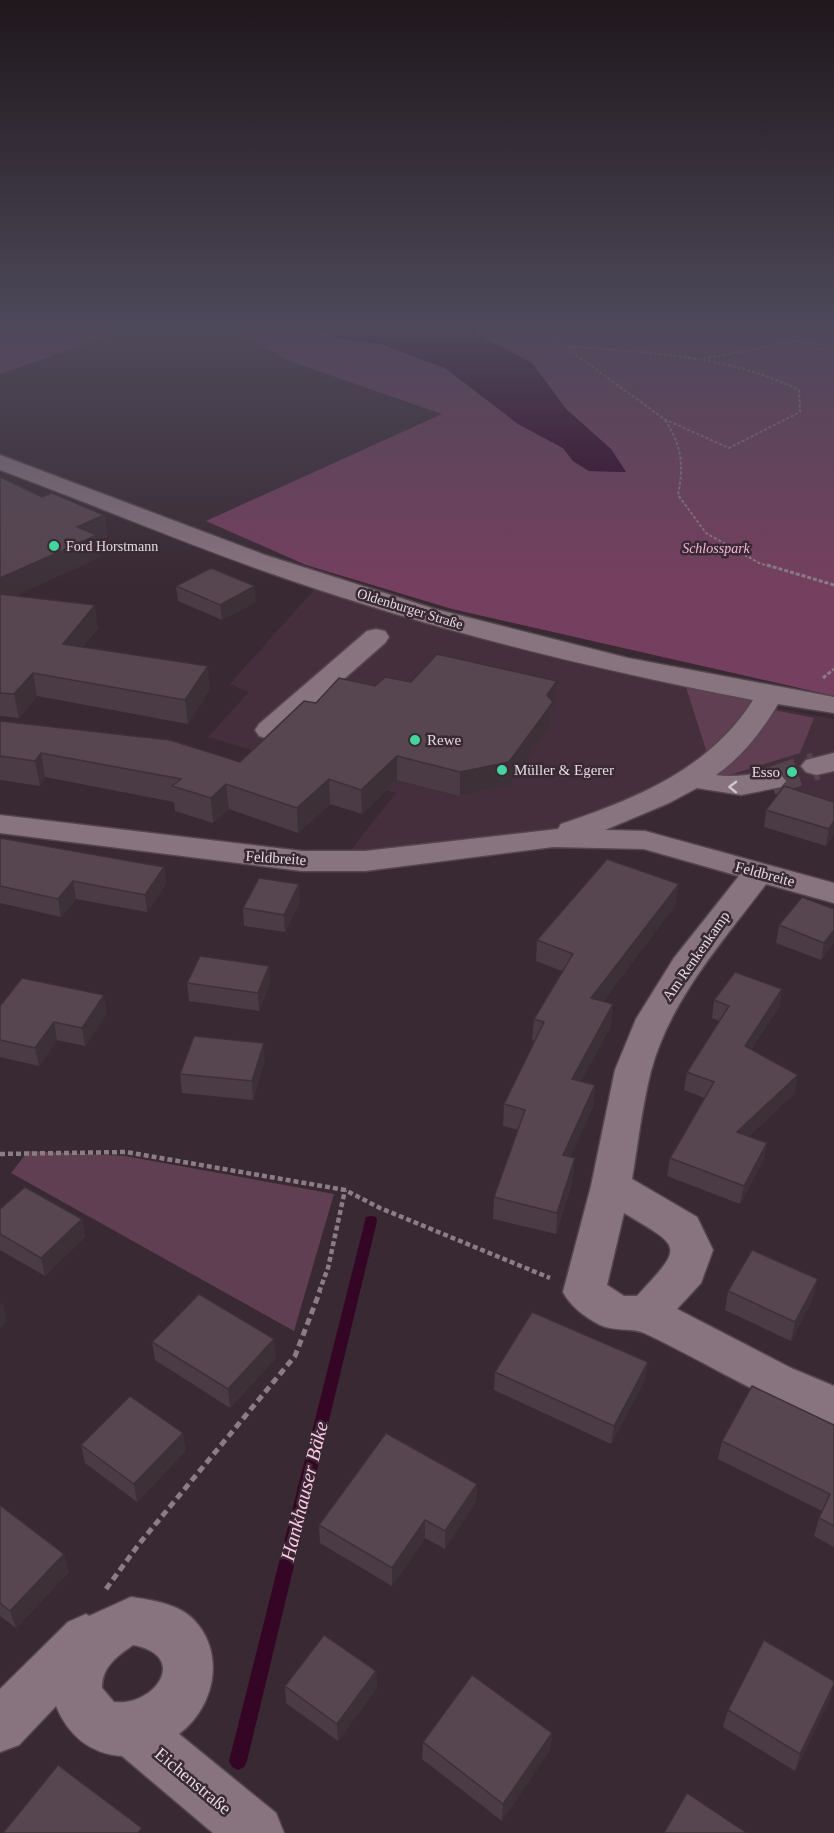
<svg xmlns="http://www.w3.org/2000/svg" width="834" height="1833" font-family="'Times New Roman',serif">
  <rect width="100%" height="100%" fill="#392932"/>
  <g fill="#462f3c">
    <polygon points="321,582 683,678 706,750 695,778 553,838 342,861 396,793 208,737 249,692 230,684"/>
    <polygon points="768,707 834,719 834,808 769,788 703,782"/>
  </g>
  <g fill="#613f53">
    <polygon points="683,678 770,695 695,778 706,750"/>
    <polygon points="769,709 814,718 800,753 716,779 706,776"/>
    <polygon points="28,1151 125,1156 334,1194 294,1331 11,1173"/>
  </g>
  <g fill="#753f5f">
    <polygon points="0,328 131,328 0,374"/>
    <polygon points="219,328 313,328 342,339 381,344 445,368 518,424 563,448 573,461 589,471 626,472 611,449 566,409 532,363 479,335 473,328 834,328 834,696 452,609 306,565 206,521 442,414 289,361 252,340"/>
  </g>
  <polygon fill="#350525" points="313,328 473,328 479,335 532,363 566,409 611,449 626,472 589,471 573,461 563,448 518,424 445,368 381,344 342,339"/>
  <g fill="none" stroke-linecap="round" stroke-linejoin="round">
    <polygon fill="#350525" fill-rule="evenodd" points="371,1216 376,1217 377,1221 247,1761 244,1767 238,1770 232,1767 229,1761 365,1221 366,1217"/>
    <polyline stroke="#53444c" stroke-width="28" stroke-dasharray="28 14" stroke-linecap="butt" points="771,781 816,766"/>
    <g stroke="#53464d" stroke-width="3">
      <g id="minor">
        <path d="M0 455 265 555 435 609 628 658 834 697V713L778 704C762 731 742 757 716 775 738 779 761 770 781 775L786 781 781 787 741 795 697 788 669 803 605 830 645 831 834 883V903L766 884C723 941 670 1000 651 1071 642 1106 638 1144 632 1179L697 1217 713 1250 701 1283 677 1309 791 1368 834 1386V1425C767 1401 708 1363 644 1333 631 1327 614 1332 600 1325 585 1317 571 1307 563 1292L591 1186 615 1070 636 1019 674 958 739 876 644 849 553 847 365 871H302L0 833V815L302 851H365L558 829 561 824C635 799 710 769 753 700 594 669 437 631 284 578 188 545 95 505 0 470ZM624 1213C683 1248 684 1245 637 1296H624L607 1285Z"/>
        <polygon points="376,629 385,631 389,637 385,643 279,736 269,739 259,736 255,730 259,724 367,631"/>
        <polygon points="834,753 834,771 816,775 806,772 801,766 806,760"/>
        <path d="M131 1597C152 1600 180 1604 195 1621 226 1655 214 1708 179 1734L276 1813 284 1833H213L122 1756C90 1754 68 1735 56 1706L19 1745 0 1752V1689L68 1622 86 1614 89 1616ZM133 1645C191 1656 154 1707 114 1702L102 1688C102 1667 116 1657 133 1645Z"/>
      </g>
    </g>
    <g stroke="#8b7d85" stroke-width="2" stroke-dasharray="3 2" stroke-linecap="butt">
      <polyline points="533,328 564,346"/>
      <path d="M564 346C643 353 727 354 799 390L800 412 729 448 664 419Z"/>
      <polyline points="703,359 796,341 834,346"/>
      <path d="M665 420C682 446 684 465 678 495L706 533 759 563 772 567"/>
    </g>
    <g stroke="#8b7d85" stroke-width="3" stroke-dasharray="4 2" stroke-linecap="butt">
      <polyline points="767,565 834,585"/>
      <polyline points="823,678 834,669"/>
    </g>
    <g stroke="#8b7d85" stroke-width="4.5" stroke-dasharray="5 3" stroke-linecap="butt">
      <polyline points="0,1154 126,1152 345,1190 380,1208 550,1278"/>
      <polyline points="319,1292 328,1268 345,1190"/>
    </g>
    <polyline stroke="#8b7d85" stroke-width="5" stroke-dasharray="7 4.5" stroke-linecap="butt" points="106,1589 139,1544 295,1356 320,1291"/>
    <use href="#minor" fill="#88747f" fill-rule="evenodd"/>
  </g>
  <g fill="#4b3b44">
    <polygon points="0,477 42,497 104,515 107,537 98,541 100,557 15,596 98,628 83,647 210,689 188,724 37,696 19,718 0,716"/>
    <polygon points="176,586 256,602 222,620 178,601"/>
    <polygon points="557,681 556,704 552,709 551,726 508,786 460,796 397,780 362,814 330,804 298,833 229,809 213,823 175,811 174,802 45,777 40,786 0,780 0,721 240,762 316,703 375,686 411,682"/>
    <polygon points="784,786 834,834 826,846 764,827 766,810"/>
    <polygon points="0,838 164,867 166,884 147,912 76,899 61,917 0,903"/>
    <polygon points="300,902 285,932 244,926 243,908"/>
    <polygon points="676,904 603,1001 611,1026 581,1081 595,1085 593,1107 570,1157 573,1180 556,1234 493,1219 494,1197 518,1130 503,1126 504,1104 535,1041 532,1040 534,1019 562,971 536,961 537,940"/>
    <polygon points="834,909 834,943 821,960 776,943 779,925"/>
    <polygon points="269,966 270,984 259,1011 189,1001 187,983"/>
    <polygon points="782,989 779,1007 751,1049 795,1093 749,1136 767,1143 763,1161 740,1204 667,1176 670,1158 705,1098 684,1090 687,1072 719,1021 712,1018 714,1000"/>
    <polygon points="0,1006 107,1013 85,1046 57,1040 39,1066 0,1057"/>
    <polygon points="265,1061 253,1100 182,1093 180,1074"/>
    <polygon points="0,1209 82,1219 85,1237 45,1276 0,1250"/>
    <polygon points="728,1291 813,1298 791,1341 725,1310"/>
    <polygon points="152,1342 276,1358 230,1408 155,1360"/>
    <polygon points="648,1362 645,1380 611,1444 494,1390 495,1372"/>
    <polygon points="834,1425 834,1547 814,1536 819,1518 822,1511 718,1459 722,1441"/>
    <polygon points="183,1433 185,1451 137,1502 85,1463 81,1445"/>
    <polygon points="477,1484 476,1502 445,1549 425,1538 392,1586 320,1543 319,1525"/>
    <polygon points="0,1505 69,1572 16,1628 0,1616"/>
    <polygon points="376,1671 377,1688 338,1741 286,1703 285,1686"/>
    <polygon points="830,1699 795,1771 723,1727 728,1710"/>
    <polygon points="552,1733 550,1750 502,1821 422,1759 423,1742"/>
  </g>
  <g fill="#3d3037">
    <polygon points="104,515 107,537 98,541 100,557 0,603 0,578 77,527"/>
    <polygon points="255,586 256,602 222,620 220,605"/>
    <polygon points="95,605 98,628 67,668 63,644"/>
    <polygon points="208,666 210,689 188,724 185,700"/>
    <polygon points="33,673 37,696 19,718 14,694"/>
    <polygon points="557,681 556,704 552,709 551,726 508,786 460,796 460,772 547,695"/>
    <polygon points="41,753 45,777 40,786 35,761"/>
    <polygon points="397,756 397,780 362,814 361,790"/>
    <polygon points="329,779 330,804 298,833 297,808"/>
    <polygon points="226,784 229,809 213,823 211,798"/>
    <polygon points="834,821 834,834 826,846 829,829"/>
    <polygon points="164,867 166,884 147,912 145,895"/>
    <polygon points="73,881 76,899 61,917 58,899"/>
    <polygon points="299,884 300,902 285,932 284,915"/>
    <polygon points="679,884 676,904 589,1019 591,998"/>
    <polygon points="834,930 834,943 821,960 824,943"/>
    <polygon points="269,966 270,984 259,1011 258,993"/>
    <polygon points="782,989 779,1007 742,1064 745,1046"/>
    <polygon points="104,995 107,1013 85,1046 82,1028"/>
    <polygon points="613,1004 611,1026 570,1101 572,1079"/>
    <polygon points="54,1022 57,1040 39,1066 35,1048"/>
    <polygon points="264,1043 265,1061 253,1100 252,1081"/>
    <polygon points="798,1075 795,1093 734,1150 737,1132"/>
    <polygon points="595,1085 593,1107 561,1177 563,1155"/>
    <polygon points="767,1143 763,1161 740,1204 744,1186"/>
    <polygon points="575,1158 573,1180 556,1234 557,1213"/>
    <polygon points="82,1219 85,1237 45,1276 41,1258"/>
    <polygon points="818,1279 813,1298 791,1341 795,1322"/>
    <polygon points="3,1302 7,1321 0,1328 0,1305"/>
    <polygon points="274,1339 276,1358 230,1408 228,1389"/>
    <polygon points="648,1362 645,1380 611,1444 614,1426"/>
    <polygon points="183,1433 185,1451 137,1502 134,1484"/>
    <polygon points="477,1484 476,1502 445,1549 445,1531"/>
    <polygon points="425,1520 425,1538 392,1586 392,1568"/>
    <polygon points="64,1554 69,1572 16,1628 10,1611"/>
    <polygon points="376,1671 377,1688 338,1741 337,1724"/>
    <polygon points="834,1684 830,1699 795,1771 800,1754"/>
    <polygon points="552,1733 550,1750 502,1821 503,1804"/>
  </g>
  <g fill="#57454f" stroke="#3d3037" stroke-width="1.5">
    <polygon points="0,477 42,497 52,493 104,515 77,527 97,535 0,578"/>
    <polygon points="211,568 255,586 220,605 176,586"/>
    <polygon points="0,594 95,605 63,644 208,666 185,700 33,673 14,694 0,693"/>
    <polygon points="437,654 557,681 547,695 553,702 509,762 460,772 397,756 361,790 329,779 297,808 226,784 211,798 172,786 181,779 41,753 35,761 0,756 0,721 170,740 240,762 304,701 316,703 339,678 375,686 385,677 411,682"/>
    <polygon points="784,786 834,802 834,821 829,829 766,810"/>
    <polygon points="0,838 164,867 145,895 73,881 58,899 0,886"/>
    <polygon points="607,859 679,884 591,998 613,1004 572,1079 595,1085 563,1155 575,1158 557,1213 494,1197 525,1110 504,1104 544,1022 534,1019 573,954 537,940"/>
    <polygon points="259,878 299,884 284,915 243,908"/>
    <polygon points="802,897 834,909 834,930 824,943 779,925"/>
    <polygon points="200,956 269,966 258,993 187,983"/>
    <polygon points="735,972 782,989 745,1046 798,1075 737,1132 767,1143 744,1186 670,1158 714,1082 687,1072 729,1006 714,1000"/>
    <polygon points="22,978 104,995 82,1028 54,1022 35,1048 0,1040 0,1006"/>
    <polygon points="194,1036 264,1043 252,1081 180,1074"/>
    <polygon points="25,1187 82,1219 41,1258 0,1234 0,1209"/>
    <polygon points="752,1250 818,1279 795,1322 728,1291"/>
    <polygon points="199,1294 274,1339 228,1389 152,1342"/>
    <polygon points="532,1312 648,1362 614,1426 495,1372"/>
    <polygon points="752,1386 834,1425 834,1526 819,1518 830,1494 722,1441"/>
    <polygon points="130,1396 183,1433 134,1484 81,1445"/>
    <polygon points="386,1433 477,1484 445,1531 425,1520 392,1568 319,1525"/>
    <polygon points="0,1505 64,1554 10,1611 0,1603"/>
    <polygon points="324,1635 376,1671 337,1724 285,1686"/>
    <polygon points="764,1640 834,1681 834,1684 800,1754 728,1710"/>
    <polygon points="472,1675 552,1733 503,1804 423,1742"/>
    <polygon points="58,1765 142,1828 138,1833 3,1833"/>
    <polygon points="687,1793 747,1833 664,1833"/>
  </g>
  <defs><path id="oneway-chevron" d="M-2-3.5L2.5 0L-2 3.5" fill="none" stroke-width="1.6" stroke-linecap="round" stroke-linejoin="round" transform="scale(1.5)"/></defs>
  <use stroke="#d2c6cd" href="#oneway-chevron" transform="translate(733 787) rotate(-179)"/>
  <linearGradient id="sky" x2="0" y2="1"><stop stop-color="#1f171c"/><stop offset="0.56" stop-color="#4e495a"/><stop offset="1" stop-color="#4e495a" stop-opacity="0"/></linearGradient>
  <rect width="834" height="585" fill="url(#sky)"/>
  <g fill="#45d49f" stroke="#392932" stroke-width="2">
    <circle cx="54" cy="546" r="6"/>
    <circle cx="415" cy="740" r="6"/>
    <circle cx="502" cy="770" r="6"/>
    <circle cx="792" cy="772" r="6"/>
  </g>
  <g text-anchor="middle" dominant-baseline="central" stroke-width="5" stroke-linejoin="round" paint-order="stroke">
    <g font-size="14" fill="#e5dae0" stroke="#392932" text-anchor="start">
      <text x="66" y="546">Ford Horstmann</text>
    </g>
    <g font-size="14" font-style="italic" fill="#f8b4da" stroke="#392932">
      <text x="716" y="548">Schlosspark</text>
    </g>
    <g font-size="14" fill="#e5dae0" stroke="#392932">
      <text transform="translate(410 609) rotate(17)">Oldenburger Straße</text>
    </g>
    <g font-size="15" fill="#e5dae0" stroke="#392932" text-anchor="start">
      <text x="427" y="740">Rewe</text>
      <text x="514" y="770">Müller &amp; Egerer</text>
      <text x="780" y="772" text-anchor="end">Esso</text>
    </g>
    <g font-size="15" fill="#e5dae0" stroke="#392932">
      <text transform="translate(276 858) rotate(4)">Feldbreite</text>
      <text transform="translate(765 874) rotate(15)">Feldbreite</text>
      <text transform="translate(696 956) rotate(-55)">Am Renkenkamp</text>
    </g>
    <g font-size="18" fill="#e5dae0" stroke="#392932">
      <text transform="translate(193 1781) rotate(40)">Eichenstraße</text>
    </g>
    <g font-size="20" font-style="italic" fill="#fcc8e5" stroke="#392932">
      <text transform="translate(304 1491) rotate(-76)">Hankhauser Bäke</text>
    </g>
  </g>
</svg>
